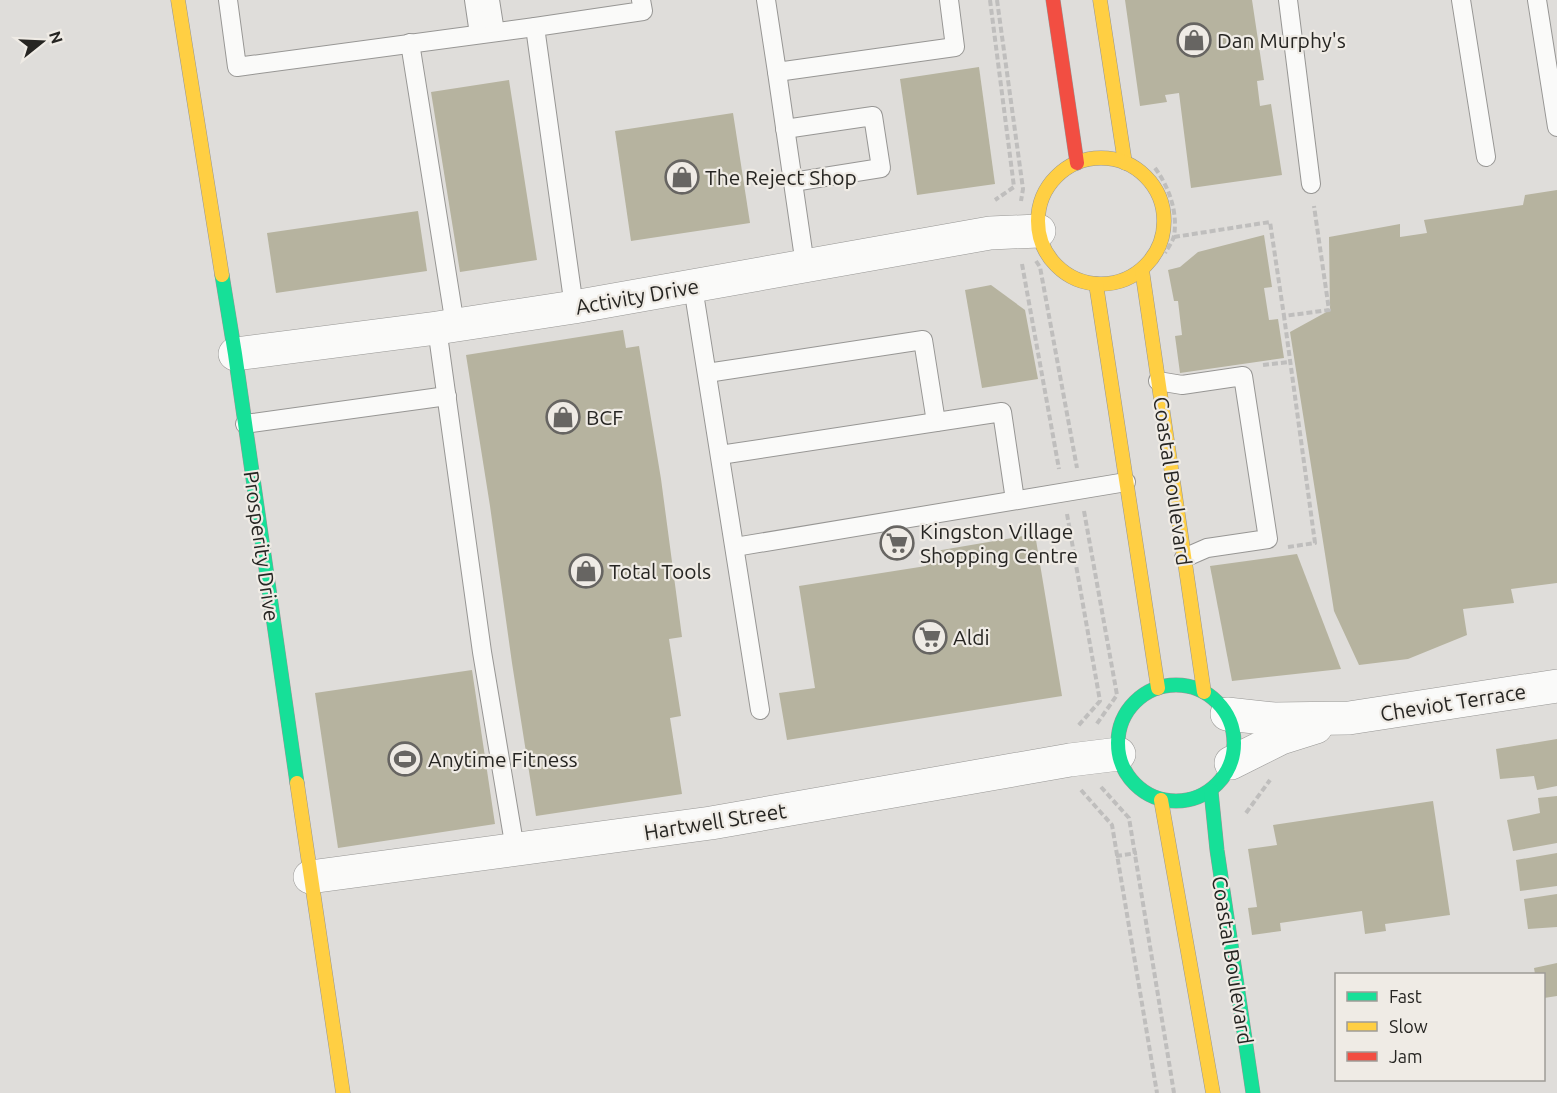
<svg xmlns="http://www.w3.org/2000/svg" width="1557" height="1093" font-family="Ubuntu,sans-serif">
  <rect width="100%" height="100%" fill="#dfddda"/>
  <g fill="#b6b39f">
    <polygon points="1125,0 1252,0 1264,80 1257,81 1260,106 1271,104 1282,175 1191,188 1179,93 1165,95 1167,102 1140,106"/>
    <polygon points="979,67 995,184 917,195 900,79"/>
    <polygon points="509,80 537,260 460,272 431,92"/>
    <polygon points="733,113 750,223 631,241 615,131"/>
    <polygon points="1557,190 1557,583 1511,589 1514,603 1463,609 1467,635 1408,659 1359,665 1334,611 1290,332 1330,310 1329,237 1400,224 1400,237 1427,233 1424,220 1523,205 1525,195"/>
    <polygon points="418,211 427,271 276,293 267,233"/>
    <polygon points="1264,235 1272,287 1264,288 1269,320 1278,319 1284,358 1180,373 1175,336 1182,335 1178,301 1174,301 1168,270 1180,267 1198,252"/>
    <polygon points="991,285 1025,310 1038,379 982,388 965,290"/>
    <polygon points="623,330 626,348 639,346 661,479 682,637 669,639 681,716 670,718 682,794 536,816 512,663 490,506 466,355"/>
    <polygon points="1035,534 1062,696 787,740 779,693 815,688 799,586 926,566 924,553"/>
    <polygon points="1297,554 1341,669 1232,681 1210,566"/>
    <polygon points="472,670 495,824 338,848 315,693"/>
    <polygon points="1557,739 1557,786 1537,790 1534,776 1500,779 1496,749"/>
    <polygon points="1557,796 1557,843 1513,851 1507,820 1540,813 1538,798"/>
    <polygon points="1433,801 1450,915 1385,924 1386,931 1365,934 1362,911 1280,923 1281,931 1252,935 1248,908 1257,907 1248,849 1277,845 1273,825"/>
    <polygon points="1557,853 1557,886 1520,891 1516,860"/>
    <polygon points="1557,894 1557,927 1528,929 1524,899"/>
    <polygon points="1557,963 1557,996 1544,998 1544,974 1535,974 1534,968"/>
  </g>
  <g fill="none" stroke-linecap="round" stroke-linejoin="round">
    <g stroke="#979694" stroke-width="20">
      <g id="lane">
        <polyline points="228,0 237,67 535,27"/>
        <polyline points="474,0 479,34"/>
        <polyline points="490,0 495,32"/>
        <polyline points="766,0 777,72 955,47 949,0"/>
        <polyline points="1288,0 1311,184"/>
        <polyline points="1461,0 1486,157"/>
        <polyline points="1537,0 1557,127"/>
        <polyline points="410,43 455,325"/>
        <polyline points="777,72 805,265"/>
        <polyline points="785,129 873,116 881,168 793,182"/>
        <polyline points="693,287 760,710"/>
        <polyline points="574,307 535,27 643,11 641,0"/>
        <polyline points="437,328 482,652 515,849"/>
        <polyline points="707,373 923,340 936,422"/>
        <polyline points="1158,381 1182,385 1243,376 1268,539 1207,548 1184,558"/>
        <polyline points="245,424 447,396"/>
        <polyline points="720,455 1002,412 1015,500"/>
        <polyline points="735,547 1126,482"/>
      </g>
    </g>
    <g stroke="#979694" stroke-width="34">
      <g id="street">
        <polyline points="235,354 437,328 574,307 990,233 1039,231"/>
        <polyline points="1227,714 1274,719 1349,718 1557,686"/>
        <polyline points="1231,763 1281,738 1316,727"/>
        <polyline points="310,877 711,823 1070,760 1119,754"/>
      </g>
    </g>
    <g stroke="#979694" stroke-width="15">
      <g id="fast">
        <polyline points="222,275 235,354 297,783"/>
        <circle cx="1176" cy="743" r="58"/>
        <polyline points="1211,791 1217,850 1253,1093"/>
      </g>
    </g>
    <g stroke="#979694" stroke-width="15">
      <g id="slow">
        <polyline points="178,0 222,275"/>
        <polyline points="1100,0 1125,163"/>
        <circle cx="1101" cy="221" r="63"/>
        <polyline points="1142,270 1204,692"/>
        <polyline points="1096,284 1158,688"/>
        <polyline points="297,783 343,1093"/>
        <polyline points="1161,800 1213,1093"/>
      </g>
    </g>
    <g stroke="#979694" stroke-width="15">
      <polyline id="jam" points="1053,0 1077,163"/>
    </g>
    <g stroke="#bfbebd" stroke-width="4" stroke-dasharray="6 3" stroke-linecap="butt">
      <polyline points="990,0 1014,187 995,200"/>
      <polyline points="997,0 1023,189 1021,201"/>
      <path d="M1155 168C1169 187 1178 212 1174 236 1173 241 1168 248 1165 253"/>
      <polyline points="1174,237 1270,222 1284,316"/>
      <polyline points="1036,261 1040,267 1077,468"/>
      <polyline points="1022,264 1059,469"/>
      <polyline points="1263,365 1289,362"/>
      <polyline points="1084,511 1117,695 1096,725"/>
      <polyline points="1067,514 1100,701 1078,726"/>
      <polyline points="1288,547 1315,543 1284,316 1329,310 1314,206"/>
      <polyline points="1101,787 1129,818 1174,1093"/>
      <polyline points="1081,790 1112,825 1157,1093"/>
      <polyline points="1246,813 1270,780"/>
      <polyline points="1116,856 1137,853"/>
    </g>
    <use href="#lane" stroke="#fafaf9" stroke-width="18"/>
    <use href="#street" stroke="#fafaf9" stroke-width="33"/>
    <use href="#fast" stroke="#16e098" stroke-width="14"/>
    <use href="#slow" stroke="#ffcf43" stroke-width="14"/>
    <use href="#jam" stroke="#f24e42" stroke-width="14"/>
  </g>
  <defs>
    <g id="shop-ring" transform="scale(1.725)"><circle r="9.5" fill="#efebe5" stroke="#676562" stroke-width="1.5"/><path d="M-5-2.5h2.3a2.7 3.5 0 0 1 5.4 0H5L5.5 6h-11ZM-1.5-2.5h3a1.5 2.3 0 0 0-3 0Z" fill="#676562"/></g>
    <g id="supermarket-ring" transform="scale(1.725)"><circle r="9.5" fill="#efebe5" stroke="#676562" stroke-width="1.5"/><path d="M-6-5.5h2.5l.6 2H6L4.5 2H-2.5L-4.4-4H-6ZM-1.5 3.2a1.3 1.3 0 1 0 .1 0ZM3 3.2a1.3 1.3 0 1 0 .1 0Z" fill="#676562"/></g>
    <g id="stadium-ring" transform="scale(1.725)"><circle r="9.5" fill="#efebe5" stroke="#676562" stroke-width="1.5"/><path d="M0-5a6.5 5 0 1 0 0 10a6.5 5 0 1 0 0-10ZM-3.5-1.8h7v3.6h-7Z" fill="#676562"/></g>
  </defs>
  <g fill-rule="evenodd">
    <use href="#shop-ring" x="1194" y="40"/>
    <use href="#shop-ring" x="682" y="177"/>
    <use href="#shop-ring" x="563" y="417"/>
    <use href="#supermarket-ring" x="897" y="543"/>
    <use href="#shop-ring" x="586" y="571"/>
    <use href="#supermarket-ring" x="930" y="637"/>
    <use href="#stadium-ring" x="405" y="759"/>
  </g>
  <g text-anchor="middle" dominant-baseline="central" stroke-width="4.5" stroke-linejoin="round" paint-order="stroke">
    <g font-size="21" fill="#262522" stroke="#efebe5" text-anchor="start">
      <text x="1217" y="40">Dan Murphy's</text>
      <text x="705" y="177">The Reject Shop</text>
      <text x="586" y="417">BCF</text>
      <text x="920" y="531">Kingston Village<tspan x="920" dy="24">Shopping Centre</tspan></text>
      <text x="609" y="571">Total Tools</text>
      <text x="953" y="637">Aldi</text>
      <text x="428" y="759">Anytime Fitness</text>
    </g>
    <g font-size="21" fill="#262522" stroke="#efebe5">
      <text transform="translate(637 296) rotate(-10)">Activity Drive</text>
      <text transform="translate(1173 481) rotate(82)">Coastal Boulevard</text>
      <text transform="translate(262 546) rotate(82)">Prosperity Drive</text>
      <text transform="translate(1453 702) rotate(-9)">Cheviot Terrace</text>
      <text transform="translate(715 821) rotate(-9)">Hartwell Street</text>
      <text transform="translate(1233 960) rotate(81)">Coastal Boulevard</text>
    </g>
  </g>
  <rect x="1335" y="973" width="210" height="108" fill="#efebe5" stroke="#9f9c97" stroke-width="1.5"/>
  <rect x="1347" y="992" width="30" height="9" fill="#16e098" stroke="#9f9c97" stroke-width="1.5"/>
  <text x="1389" y="1003" font-size="18" fill="#262522">Fast</text>
  <rect x="1347" y="1022" width="30" height="9" fill="#ffcf43" stroke="#9f9c97" stroke-width="1.5"/>
  <text x="1389" y="1033" font-size="18" fill="#262522">Slow</text>
  <rect x="1347" y="1052" width="30" height="9" fill="#f24e42" stroke="#9f9c97" stroke-width="1.5"/>
  <text x="1389" y="1063" font-size="18" fill="#262522">Jam</text>
  <g transform="translate(42 42) rotate(72)" stroke="#efebe5" stroke-width="4.5" paint-order="stroke">
  <path d="M0-4.5L10 22L0 15L-10 22Z" fill="#262522"/>
  <text y="-9" font-size="16" font-weight="bold" text-anchor="middle" fill="#262522">N</text>
  </g>
</svg>
